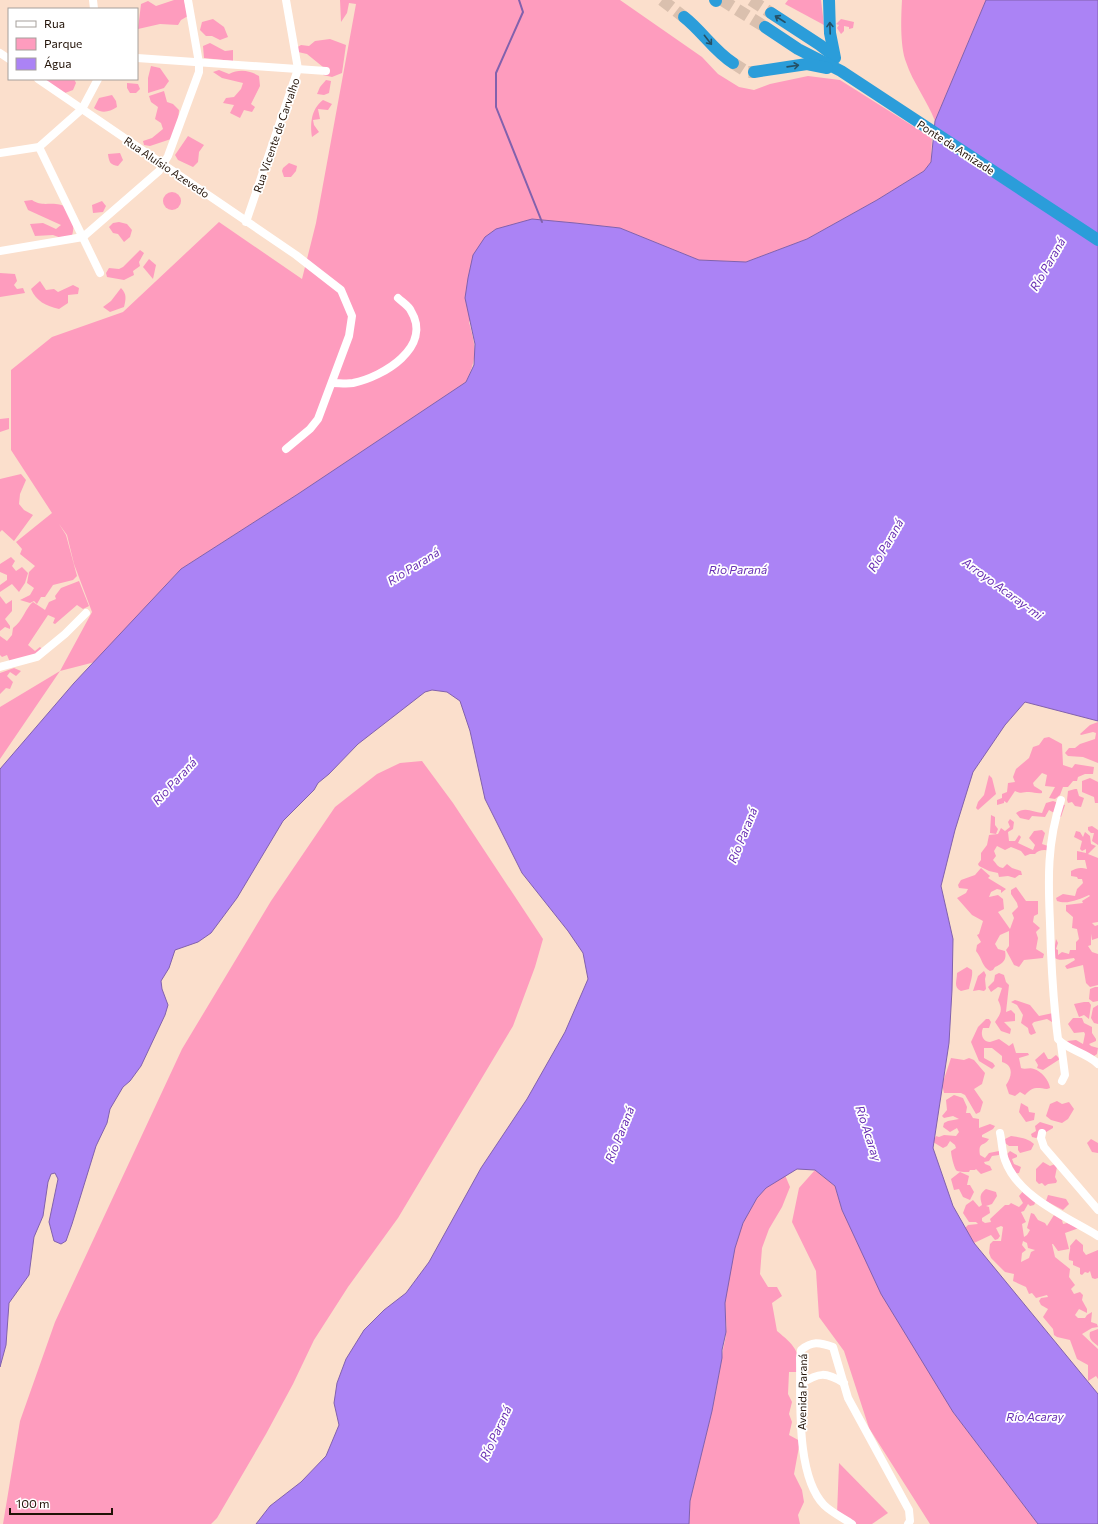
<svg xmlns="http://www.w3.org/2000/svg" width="1098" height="1524" font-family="Commissioner,sans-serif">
  <rect width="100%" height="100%" fill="#fbdfcc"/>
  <g fill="#fe9cbe" fill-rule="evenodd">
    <polygon points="174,0 184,0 188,16 181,20 178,25 160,24 138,29 141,4 148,1 156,6"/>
    <path d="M340 0H620L702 57 718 74 739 87 754 90 770 84 808 76 840 80 932 138 931 162 924 171 877 200 807 239 746 262 699 260 620 228 532 219 469 322C476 348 478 356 466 382L298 494 181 569 95 662 60 671 0 759V707L60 671 92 612 74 564 67 535 59 524 66 535 77 576 73 580 53 585 45 597H41L37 604 34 601 30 603 20 600 30 595 34 588 27 583 29 572 35 566 20 554 22 549 16 542 52 513 11 450V370L52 337 123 312 219 222 302 279 316 223 356 4 349 3 347 13 341 22Z"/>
    <polygon points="788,0 821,0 824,25 785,4"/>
    <path d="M902 0H986L935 121C927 100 913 83 906 62 900 46 901 17 902 0Z"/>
    <polygon points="213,19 224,27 228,37 220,40 212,36 206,36 200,30 202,22"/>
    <polygon points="841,19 854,22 853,28 849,29 849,27 844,26 844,31 841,34 837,28 839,25 836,24"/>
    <polygon points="330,39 346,45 342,73 332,77 323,75 323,67 307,54 298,52 296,48 301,45 309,46 315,41"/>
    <polygon points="210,43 225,51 233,50 233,61 204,58 203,46"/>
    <polygon points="151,66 160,68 169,81 164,88 148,93 148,78"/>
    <path d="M219 70 229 74C239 69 249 70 259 76L260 86 251 104 255 107 252 112 244 110 240 118 230 113 234 105 223 103 226 98 234 97 241 89 243 83 222 78 213 72Z"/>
    <polygon points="40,79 74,79 76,83 73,90 65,93"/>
    <polygon points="326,80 331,81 329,93 324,95 317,94 320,87"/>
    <polygon points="127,83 138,84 140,89 136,93 130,93 127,88"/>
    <polygon points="164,91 167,102 173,104 179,110 177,137 150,146 144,145 143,141 152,138 163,129 161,123 155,119 158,107 151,102 149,96"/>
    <path d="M112 95 116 101 117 107C109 112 102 114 94 108L99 98Z"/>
    <path d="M323 100 332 104 328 110 318 109 320 119 313 120 314 125 319 132 312 137C310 124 311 109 323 100Z"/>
    <polygon points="188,136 204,145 199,152 198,162 193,167 178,160 175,155"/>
    <path d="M120 153 123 160 118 166C110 165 109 162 108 154Z"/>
    <polygon points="289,163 297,166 296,171 291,177 284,177 282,171 283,168"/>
    <circle cx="172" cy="201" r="9"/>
    <path d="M32 200C41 206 47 203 56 204 75 205 76 226 71 239H64L53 235 35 236 30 224 43 223 56 229 61 225 28 210 24 201Z"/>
    <polygon points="102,201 106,206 103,212 93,213 92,205"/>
    <polygon points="119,222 127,224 132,230 130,237 124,242 118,234 113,233 109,227 113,223"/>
    <polygon points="140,250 144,253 139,262 140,266 133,271 134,275 124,280 107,277 106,273 109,268 119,269 123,267"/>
    <polygon points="149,259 156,265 153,279 143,267"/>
    <polygon points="0,273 15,274 17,281 14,285 17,289 23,288 25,293 0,297"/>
    <path d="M40 281 46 290 54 289 58 292 73 285 79 288 78 294 68 295V303L59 309C46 306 36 301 31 289Z"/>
    <path d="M121 288C127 294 126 299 124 307L110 312 103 307 111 301Z"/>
    <polygon points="9,418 9,429 0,432 0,419"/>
    <polygon points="21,474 26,480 20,494 19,504 24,510 33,515 14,541 2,530 0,532 0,479"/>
    <polygon points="11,557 15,561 12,566 16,571 22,567 28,573 25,583 19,592 12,584 0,592 0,585 7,580 7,575 0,572 0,564"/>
    <path d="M79 581 89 606 83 609 77 605 55 624 53 623 55 618 48 615 28 645 35 651 40 647 45 652 12 667 7 655 2 657 0 655V636L7 641 12 635 13 628C23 621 26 607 33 602L45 610 49 602 56 599 55 596 61 588Z"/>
    <polygon points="0,596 6,604 12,600 12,611 5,619 10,626 10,629 5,627 0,631"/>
    <polygon points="14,668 21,671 16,676 10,672 7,676 13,682 10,689 6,688 0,694 0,673"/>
    <polygon points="1098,722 1098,763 1083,757 1068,756 1065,753 1069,748 1075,748 1080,744 1095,739 1096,733 1093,732 1081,735 1080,734 1090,725"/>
    <path d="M1049 737 1062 744 1063 765 1072 768 1075 764 1094 767 1093 774H1085L1078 777 1077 781H1073L1068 787H1063L1060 795 1055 799 1049 798 1055 787 1045 786 1047 775 1042 773 1033 783 1034 786 1042 791V793C1037 794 1034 792 1029 792 1023 792 1021 794 1015 791L1007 803 1004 801V803L997 805V800L1002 798V794L1007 792 1008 783 1015 782 1013 777 1016 769 1029 758 1033 747 1039 745 1044 738Z"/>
    <polygon points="422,761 453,803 543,939 535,967 513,1026 398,1218 348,1287 314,1340 293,1384 266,1434 217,1518 211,1524 3,1524 20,1421 55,1322 182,1049 271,901 335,807 377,774 400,763"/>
    <polygon points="989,775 992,778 996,794 978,810 976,808 978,802 984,795"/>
    <polygon points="1090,778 1098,782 1098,803 1095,803 1094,797 1082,792 1082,781"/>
    <polygon points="1075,789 1077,789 1079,796 1084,798 1081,807 1075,806 1072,802 1068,803 1067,800 1068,791"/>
    <path d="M1053 801 1065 805 1061 817 1049 810 1045 817 1032 816 1029 820 1020 818 1016 813C1025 806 1033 812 1042 813L1046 803Z"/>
    <polygon points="991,815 995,817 995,825 998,829 996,834 990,833"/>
    <path d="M1010 819 1014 822 1013 829 1008 832 1009 841H1015L1019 835 1021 837 1018 843 1033 850 1035 845 1029 838 1034 831 1042 830 1045 833 1042 844 1048 846 1049 851C1045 849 1038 850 1035 854H1030L1025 856 1021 851 1011 847 1005 850 997 846 994 851 996 856 993 860C997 864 997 867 1003 868L1007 864 1012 868 1021 871 1022 875H1019L1015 878 1008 876 999 877 998 873 989 871 979 866 978 864 981 860V853L987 845 989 835 998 834 1001 828 1005 831 1010 827 1008 822Z"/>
    <polygon points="1092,826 1098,830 1098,845 1092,841 1094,833 1091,833 1088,830 1088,827"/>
    <path d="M1076 831 1080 832 1083 837 1085 832 1090 836 1091 844 1096 846 1088 854 1098 858V922L1092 923 1095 926 1098 925V938L1092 940 1091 934V945L1088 946 1092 952 1098 954V985L1090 987 1086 983 1083 965 1067 969 1065 966 1075 960 1074 958C1066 959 1060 962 1053 957L1056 939 1058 943 1056 949 1058 950V955L1062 952 1069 954 1070 950H1076V942L1079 939 1077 929 1072 928 1073 917 1066 911V905L1083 903 1082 901 1090 896 1089 895C1080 899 1067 905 1057 901L1056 898 1063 894 1075 896 1077 889 1083 883 1082 879H1078L1077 877 1071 876V871C1077 868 1080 867 1087 869L1085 860H1077V851L1086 853V849L1082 851 1080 849 1082 841 1074 837Z"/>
    <path d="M981 868 990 876 988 878 1006 889 1001 893V890L997 889 991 892 989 897 998 895 1003 899 1004 909 998 912 1010 929 1014 918 1012 913 1018 907 1017 903 1011 894V890L1016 887 1026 901H1038V914L1034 916 1033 922 1040 928 1036 932 1038 938 1036 949 1044 954 1043 958 1024 960 1019 967 1014 965 1006 950 1009 946V931L1000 935 995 944 998 949 1005 951C1007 960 1003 963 995 967L993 970 990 971C982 967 982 958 976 951L977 945 981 942 977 935 979 934 983 921 972 915 957 898 966 893 968 889 959 888 958 885 961 880 975 875Z"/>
    <path d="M967 967 972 970C973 976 970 983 969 989L961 991C953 987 957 981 957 973Z"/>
    <polygon points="984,971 986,975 985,979 986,989 984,991 979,990 973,991 978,976"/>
    <path d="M999 973 1004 975 1006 982 1009 985 1006 1012 1011 1010 1015 1014V1021L1004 1022 1011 1029 1010 1034 1001 1031 995 1022C1001 1013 1003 1010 998 1000L1002 988 998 987 991 992 988 987 994 981 995 975Z"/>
    <polygon points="1095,987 1098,987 1098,1001 1093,1002 1089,999 1090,989"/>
    <polygon points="1015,1000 1030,1005 1039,1016 1053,1013 1052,1022 1047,1019 1034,1022 1032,1024 1036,1033 1031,1035 1029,1033 1028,1028 1021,1023 1023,1015 1017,1005 1011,1002"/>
    <polygon points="1084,1002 1089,1002 1091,1005 1089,1019 1084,1015 1079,1017 1074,1004"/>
    <polygon points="1098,1005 1098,1024 1094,1023 1091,1018 1093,1008"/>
    <polygon points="1073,1018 1082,1018 1084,1023 1092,1027 1092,1033 1096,1039 1096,1041 1089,1044 1091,1046 1098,1048 1097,1054 1094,1056 1083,1054 1067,1041 1076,1040 1083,1044 1085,1034 1084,1032 1074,1033 1068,1024"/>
    <path d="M986 1019H989L991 1022 989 1028H983C980 1034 983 1042 990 1042L999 1039 1009 1046 1013 1043 1016 1053H1028L1029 1055 1019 1058 1021 1068C1025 1070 1030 1067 1034 1069 1041 1071 1049 1080 1050 1088L1047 1089C1036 1087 1032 1087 1025 1095L1020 1092 1015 1096 1009 1094 1006 1085C1012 1077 1014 1065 1002 1062V1056L992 1048H984V1058L993 1063 995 1066 992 1069 979 1061 971 1042 978 1027Z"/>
    <polygon points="1044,1052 1048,1059 1051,1059 1056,1055 1060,1059 1043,1070 1037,1068 1038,1065 1035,1060"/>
    <polygon points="951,1058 964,1060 969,1058 974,1060 985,1073 982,1084 974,1089 983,1102 980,1112 976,1114 965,1095 961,1093 944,1093 942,1085"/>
    <path d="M954 1095 963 1098 967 1107 966 1113H970L973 1118 979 1119V1128L990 1124 995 1126 993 1129 982 1135V1137L989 1139C984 1147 978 1141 980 1155L985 1158 989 1153 999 1151V1155L992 1156 989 1161 984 1162 985 1164 990 1166 992 1170 981 1174 976 1169 975 1170H970L969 1172C966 1172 957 1172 956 1170 954 1167 951 1155 951 1151L956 1148 955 1145 950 1141 947 1146 943 1148 933 1142 936 1136 939 1137 944 1135 956 1136 959 1132 957 1128 950 1132 943 1127 944 1123 948 1121 959 1119 953 1116 944 1118 942 1116 947 1110 946 1100Z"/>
    <polygon points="1057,1101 1062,1104 1069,1102 1074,1109 1068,1119 1062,1123 1051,1120 1046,1116 1050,1104"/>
    <polygon points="1021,1103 1028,1107 1029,1112 1035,1113 1034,1120 1026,1122 1019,1112"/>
    <polygon points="1040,1122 1053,1126 1053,1128 1036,1138 1032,1137 1031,1134 1036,1131 1035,1126"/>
    <path d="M1011 1136C1019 1137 1028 1138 1034 1144L1031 1150 1020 1153 1018 1150V1146H1009L1005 1143V1139Z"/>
    <polygon points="1091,1139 1098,1143 1098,1153 1092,1152 1087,1143"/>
    <polygon points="1010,1151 1017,1155 1017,1157 1012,1159 1014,1164 1021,1167 1019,1173 1013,1174 1007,1154"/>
    <polygon points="1043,1162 1050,1166 1055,1164 1057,1167 1055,1177 1057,1181 1056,1183 1048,1184 1045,1186 1042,1183 1039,1184 1036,1181 1036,1169"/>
    <polygon points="815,1170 835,1186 842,1210 953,1412 1038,1524 930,1524 869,1428 844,1351 819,1317 816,1271 792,1222 799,1188"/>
    <polygon points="960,1172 969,1176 967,1185 970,1185 974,1192 970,1200 963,1197 959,1189 954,1190 951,1179"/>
    <path d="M785 1175 790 1187 782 1207 769 1229 762 1248 760 1274 768 1287H777L782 1296 772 1303 777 1331C794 1345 799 1350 801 1372H789L788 1394 792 1402 789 1414 792 1422 789 1435 800 1441 794 1474 802 1490 804 1502 798 1515 800 1524H689L690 1501 712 1411 722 1358C722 1349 726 1341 726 1331 727 1322 725 1313 725 1303 727 1268 739 1215 765 1189 770 1183 779 1180 785 1175Z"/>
    <path d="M986 1189 996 1192 997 1196 992 1204 986 1206 989 1207 990 1213 982 1218V1221L985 1223 991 1222 990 1219 1005 1205H1009L1011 1203 1019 1207 1023 1203 1019 1196 1024 1190 1036 1201 1034 1205 1030 1206 1028 1204 1024 1211 1021 1212 1026 1222 1022 1224 1024 1237 1027 1235 1030 1230 1027 1228 1031 1213 1034 1214 1038 1220 1045 1223 1047 1226 1054 1215 1062 1220 1063 1224 1067 1223 1079 1228 1065 1233 1069 1249 1058 1251 1053 1244H1052L1055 1257 1070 1269 1069 1277 1075 1285 1071 1289 1074 1294 1080 1292 1083 1295 1082 1300 1087 1309V1313L1079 1309 1075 1315 1078 1318H1085L1087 1315 1092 1312 1091 1322 1097 1324 1098 1327 1092 1328 1082 1334 1098 1349V1379L1096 1376 1088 1381V1365L1077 1359 1070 1340 1057 1337 1054 1335 1053 1329 1043 1317 1048 1309 1041 1305 1039 1301 1041 1298 1048 1297 1047 1295 1036 1298 1032 1293 1029 1294 1026 1287 1013 1281 1014 1274 1005 1272 991 1258 989 1253 990 1244 993 1241H1001L1003 1227 1001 1226 996 1228 1000 1236 998 1239 995 1240 991 1235 974 1243 965 1228 968 1225 978 1224 976 1222H969L963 1213 966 1205 973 1200 979 1207 982 1205C980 1198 979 1194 986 1189ZM1023 1241 1027 1243 1028 1248 1035 1250 1031 1252 1029 1258 1021 1262 1022 1253 1026 1250 1022 1245Z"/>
    <polygon points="1048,1195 1066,1199 1069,1204 1063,1210 1046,1201"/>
    <path d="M1076 1239 1083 1245V1251L1086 1255 1098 1250V1278L1095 1279 1092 1278 1090 1271 1088 1273 1085 1272 1082 1275 1080 1274V1268L1073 1265V1261L1069 1260C1068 1254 1071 1251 1070 1246Z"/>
    <path d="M1098 1329V1346C1093 1342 1088 1339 1090 1332Z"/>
    <polygon points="839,1463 888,1513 872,1524 851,1524 837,1514"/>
  </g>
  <polygon fill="#ab83f5" stroke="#8261ad" points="986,0 1098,0 1098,721 1025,702 1005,725 973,772 955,830 941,886 953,939 952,990 949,1043 933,1148 953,1206 974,1243 1098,1394 1098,1524 1038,1524 953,1412 881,1294 842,1210 835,1186 815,1170 797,1169 766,1188 757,1198 743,1223 735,1248 725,1303 726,1332 722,1350 722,1358 712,1411 690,1501 689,1524 256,1524 270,1506 301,1482 326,1456 339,1425 334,1403 337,1383 346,1359 364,1330 384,1310 406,1293 429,1262 481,1168 527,1099 565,1032 588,979 583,953 568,931 522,873 485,799 470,731 460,701 447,692 432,690 425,692 358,744 329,774 318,783 314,790 283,821 237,898 211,933 198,942 175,950 169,968 161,981 162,989 168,1005 165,1015 141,1066 130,1081 123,1087 110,1109 107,1123 96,1146 72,1224 66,1241 61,1244 54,1241 49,1222 58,1179 55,1173 51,1174 48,1182 43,1216 34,1237 29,1275 9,1303 6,1345 0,1367 0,769 74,683 181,569 298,494 466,382 474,365 475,344 465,298 468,278 473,255 485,237 496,229 532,219 575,223 620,228 699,260 746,262 807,239 877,200 924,171 931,162 935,121"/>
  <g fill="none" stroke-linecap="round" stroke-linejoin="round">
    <polyline stroke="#8261ad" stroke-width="2" points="519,0 523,12 496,73 496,107 542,222"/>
    <g stroke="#dac0ae" stroke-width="12" stroke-dasharray="12 6" stroke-linecap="butt">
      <polyline points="662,0 684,17"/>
      <polyline points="722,0 765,27"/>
      <polyline points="751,0 771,13"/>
      <polyline points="733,63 747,72 754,72"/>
    </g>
    <g stroke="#fff" stroke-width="8">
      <polyline points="93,0 94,9"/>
      <polyline points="0,53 9,59"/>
      <polyline points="137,58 326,71"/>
      <polyline points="38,79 296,255 341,290 352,316 349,336 318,419 310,429 286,449"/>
      <polyline points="39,147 100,273"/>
      <polyline points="0,153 39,147 82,109 98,79"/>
      <polyline points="246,222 298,69 286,0"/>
      <polyline points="0,251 83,237 159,171 168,156 199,72 199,63 188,0"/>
      <path d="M332 383C339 383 347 384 353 383 383 377 433 347 411 311 409 306 402 302 398 298"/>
      <polyline points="0,667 37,657 65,634 86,613"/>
      <path d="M1061 800C1047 842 1048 880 1050 923 1051 962 1053 1000 1058 1039 1065 1049 1088 1053 1098 1064"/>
      <polyline points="1061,1044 1065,1075 1062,1081"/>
      <path d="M1000 1133C1002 1142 1002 1152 1005 1160 1018 1197 1067 1217 1098 1236"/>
      <polyline points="1042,1133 1041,1138 1044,1147 1098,1210"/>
      <path d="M801 1384C819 1372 826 1372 844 1383"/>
      <path d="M852 1524C843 1518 831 1512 824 1505 795 1475 801 1397 800 1358L801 1350C812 1341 819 1342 833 1347L848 1398 909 1510 910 1521 908 1524"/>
    </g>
    <g stroke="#2b9dda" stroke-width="12">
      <polyline points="715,0 716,1"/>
      <polyline points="829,0 830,33 835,58"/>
      <polyline points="771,13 820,45 834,56"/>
      <path d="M684 17C702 31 714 51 733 63"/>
      <polyline points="765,27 798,49 841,71 1098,240"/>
      <polyline points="754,72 807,64 827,68"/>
    </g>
  </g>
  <defs><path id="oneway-shaft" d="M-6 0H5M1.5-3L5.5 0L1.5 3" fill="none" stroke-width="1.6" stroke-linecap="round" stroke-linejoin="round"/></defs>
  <g stroke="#265065">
    <use href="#oneway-shaft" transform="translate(780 19) rotate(-147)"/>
    <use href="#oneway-shaft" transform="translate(830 28) rotate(-92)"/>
    <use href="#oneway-shaft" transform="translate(708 40) rotate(52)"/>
    <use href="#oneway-shaft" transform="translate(793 66) rotate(-8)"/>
  </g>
  <g text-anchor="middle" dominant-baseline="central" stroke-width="3.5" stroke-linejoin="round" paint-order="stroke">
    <g font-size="11" fill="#211106" stroke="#fff">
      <text transform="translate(276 135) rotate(-71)">Rua Vicente de Carvalho</text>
      <text transform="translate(956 147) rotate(33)">Ponte da Amizade</text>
      <text transform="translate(167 167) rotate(34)">Rua Aluísio Azevedo</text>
      <text transform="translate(802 1392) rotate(-89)">Avenida Paraná</text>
    </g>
    <g font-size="12" font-style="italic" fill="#682fb3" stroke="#fff">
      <text transform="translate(1047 264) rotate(-60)">Río Paraná</text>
      <text transform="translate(885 545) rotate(-60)">Río Paraná</text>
      <text transform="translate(413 566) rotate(-32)">Rio Paraná</text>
      <text x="738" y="569">Rio Paraná</text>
      <text transform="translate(1003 588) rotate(36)">Arroyo Acaray-mi</text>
      <text transform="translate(174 781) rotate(-47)">Rio Paraná</text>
      <text transform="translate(742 835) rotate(-68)">Río Paraná</text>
      <text transform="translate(869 1133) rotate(72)">Río Acaray</text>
      <text transform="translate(619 1134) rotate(-68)">Río Paraná</text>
      <text x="1035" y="1416">Río Acaray</text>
      <text transform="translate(495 1433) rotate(-65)">Río Paraná</text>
    </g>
  </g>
  <rect x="8" y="8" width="130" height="72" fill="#ffffff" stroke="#a6a09b"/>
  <rect x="16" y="21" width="20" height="6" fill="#ffffff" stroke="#a6a09b"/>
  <text x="44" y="28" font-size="12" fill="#211106">Rua</text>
  <rect x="16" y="38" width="20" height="12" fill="#fe9cbe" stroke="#a6a09b"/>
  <text x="44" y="48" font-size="12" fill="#211106">Parque</text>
  <rect x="16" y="58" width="20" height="12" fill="#ab83f5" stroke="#a6a09b"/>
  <text x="44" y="68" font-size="12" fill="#211106">Água</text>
  <path d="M10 1508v6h102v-6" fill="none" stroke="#211106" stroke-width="2"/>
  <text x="16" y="1508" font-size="12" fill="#211106" stroke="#ffffff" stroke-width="3" paint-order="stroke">100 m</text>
</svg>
